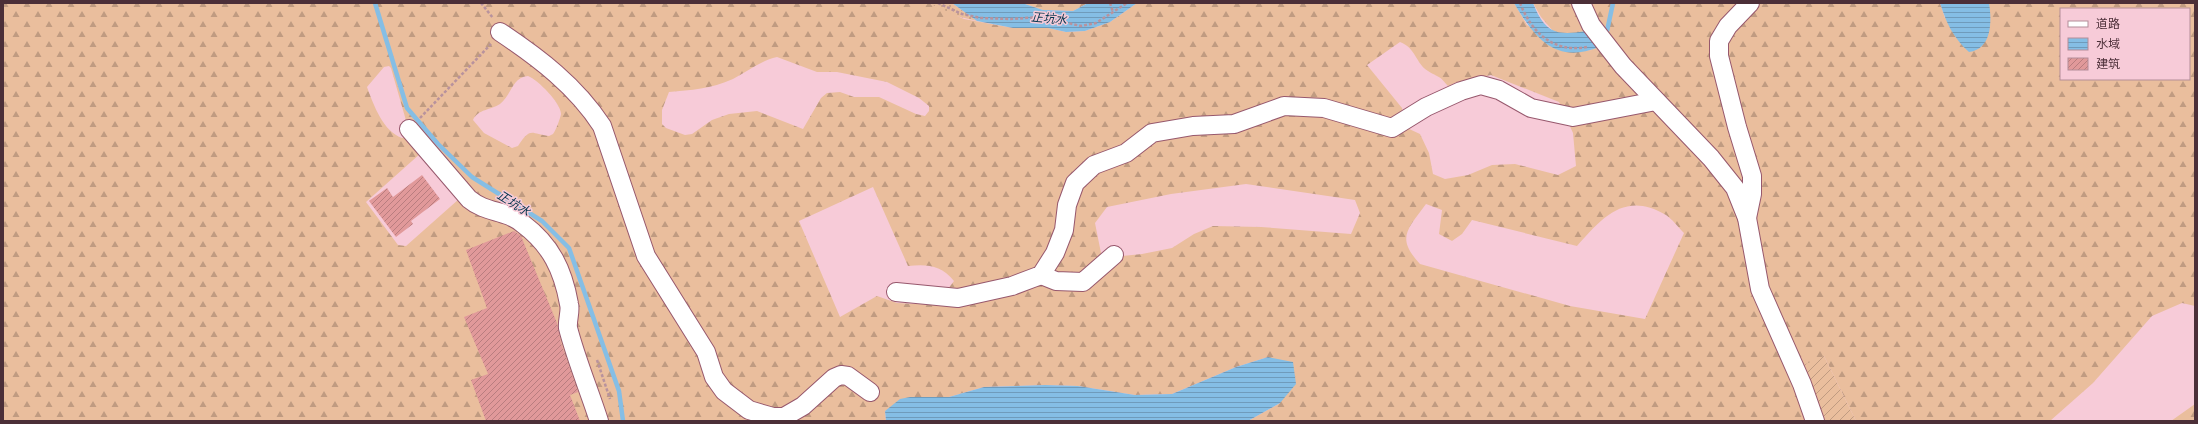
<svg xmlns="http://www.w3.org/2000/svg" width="2198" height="424" font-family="'IBM Plex Sans','Noto Sans SC',sans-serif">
  <defs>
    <pattern id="grass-dots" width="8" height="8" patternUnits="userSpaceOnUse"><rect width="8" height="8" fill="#eabe9d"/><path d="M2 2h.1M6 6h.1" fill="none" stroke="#c09b81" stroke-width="1.8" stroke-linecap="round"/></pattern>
    <pattern id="forest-firs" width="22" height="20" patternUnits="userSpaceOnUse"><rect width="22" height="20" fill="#eabe9d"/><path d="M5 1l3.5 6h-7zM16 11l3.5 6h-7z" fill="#c09b81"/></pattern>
    <pattern id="garden-furrows" width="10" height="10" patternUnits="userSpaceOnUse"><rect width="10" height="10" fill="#eabe9d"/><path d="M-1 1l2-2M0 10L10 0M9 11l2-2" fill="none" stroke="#c09b81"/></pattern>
    <pattern id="water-rules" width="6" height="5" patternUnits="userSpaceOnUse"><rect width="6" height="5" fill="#85bee5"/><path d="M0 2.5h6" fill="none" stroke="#6f9bbb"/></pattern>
    <pattern id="building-hatch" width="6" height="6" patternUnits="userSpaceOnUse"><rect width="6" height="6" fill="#e1999a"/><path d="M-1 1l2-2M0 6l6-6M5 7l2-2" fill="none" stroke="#b97d7f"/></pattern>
  </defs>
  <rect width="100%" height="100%" fill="#f7cbd8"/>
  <polygon fill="url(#grass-dots)" points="928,3 952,3 977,21 952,15"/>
  <g fill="url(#forest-firs)" fill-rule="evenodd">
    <path d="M3 3H928L964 19 1013 28H1048L1066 32 1085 31 1110 22 1137 3H1514L1527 25 1569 52 1592 50 1572 33H1558L1553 31 1541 17 1533 3H1940L1945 18 1989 5V3H2195V306L2182 303 2152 316 2093 383 2050 421H1856L1824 356 1819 421H1248L1280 403 1268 357 1236 367 1172 394 1135 395 1078 386 1045 385 984 387 949 397H910L885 411 886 421H3ZM2061 9H2189V79H2061ZM1400 42C1416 48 1416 64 1428 71 1439 78 1438 74 1448 86L1457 82 1491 75 1559 102 1573 133 1576 166 1558 175 1515 164 1492 165 1468 175 1445 179 1433 174 1429 153 1420 134 1407 128 1402 108 1367 65ZM777 57 817 72H837L887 82 919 98 929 106V111L925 116 916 114 879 97H854L840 92 827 93 821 98 803 129 757 111 729 114 712 120 692 134 685 135 666 128 662 124V110L669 92C691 90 711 89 733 79 748 71 760 61 777 57ZM389 66 391 68 407 124 405 137 402 138C383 131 374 106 367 87L384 67ZM528 76C538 80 561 103 561 114 560 119 556 130 553 134L549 136C531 134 531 126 518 146L512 148 484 133 473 120C478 109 491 110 500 104 512 95 511 78 528 76ZM421 153 459 199 406 246 398 245 366 202ZM1246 184 1355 200 1360 213 1351 234 1261 227 1213 226 1194 234 1172 248 1142 254 1102 258 1095 223 1107 207 1171 194ZM873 187 908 266C927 264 941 265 954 281L936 305 897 303 877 296 840 317 799 221ZM1426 204 1442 210 1439 234 1452 241 1462 234 1472 220 1577 246C1603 217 1625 191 1666 215 1672 219 1678 227 1684 233L1645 319 1570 306 1420 264C1396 238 1407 230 1426 204Z"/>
    <polygon points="1022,3 1088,3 1073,11 1043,10"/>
    <polygon points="2195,404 2195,421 2171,421"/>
  </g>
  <polygon fill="url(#garden-furrows)" points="1824,356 1856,421 1819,421 1799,367"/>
  <g fill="url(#water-rules)">
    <polygon points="952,3 1022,3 1043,10 1073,11 1088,3 1137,3 1110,22 1085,31 1066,32 1048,28 1013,28 977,21"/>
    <path d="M1514 3H1533C1545 33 1556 36 1586 31L1599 47C1555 65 1534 37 1514 3Z"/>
    <path d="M1940 3H1989C1992 21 1992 49 1969 52 1953 38 1946 22 1940 3Z"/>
    <polygon points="1268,357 1293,362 1296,384 1280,403 1248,421 886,421 885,411 900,399 910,397 949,397 984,387 1045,385 1078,386 1135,395 1172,394 1236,367"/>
  </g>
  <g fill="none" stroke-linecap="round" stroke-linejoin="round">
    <g stroke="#85bee5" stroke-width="4.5">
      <polyline points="375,3 407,108 438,144 472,177 542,221 569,248 619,391 623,421"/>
      <polyline points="1602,33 1607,31 1613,3"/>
    </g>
  </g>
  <g fill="url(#building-hatch)">
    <polygon points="422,175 440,199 411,221 413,224 396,237 369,201 387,188 393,197"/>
    <polygon points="514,231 521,236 557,323 561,343 578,392 570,395 580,421 486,421 471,380 488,374 464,317 487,308 466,250"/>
  </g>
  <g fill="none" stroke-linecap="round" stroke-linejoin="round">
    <g stroke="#97586d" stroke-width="20">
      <g id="minor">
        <polyline points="1581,3 1591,25 1623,66 1711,158 1735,188 1747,218 1760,289 1802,384 1815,421"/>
        <path d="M500 32C539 58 576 86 602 126L646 256 706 352 714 377 724 391 749 410 773 417H784L803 406 834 378 841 375 848 376 870 392"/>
        <path d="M409 129 469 199C487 214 505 209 523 224 551 245 563 270 569 304 571 311 567 320 568 328 576 359 589 390 599 421"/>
        <polyline points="1747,218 1752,194 1752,176 1737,127 1719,56 1719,41 1728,26 1750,3"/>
        <polyline points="1041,275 1056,281 1083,282 1114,255"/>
        <polyline points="896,292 958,298 1012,286 1041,275 1055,253 1064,230 1067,205 1075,183 1094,165 1126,153 1152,133 1193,126 1234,124 1284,106 1324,108 1392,128 1426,107 1461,91 1481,85 1499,90 1531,108 1573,117 1656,101"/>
      </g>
    </g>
    <g stroke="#b8929d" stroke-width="2.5" stroke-dasharray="3 2" stroke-linecap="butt">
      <polyline points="481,3 493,18"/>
      <polyline points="938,3 962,14 981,18 1011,19 1041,17 1081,26 1096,23 1127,3"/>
      <polyline points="1110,3 1113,12"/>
      <path d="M1520 3C1532 33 1553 53 1587 47"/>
      <polyline points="420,118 491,44"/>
      <polyline points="597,360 610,399"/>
    </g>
    <use href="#minor" stroke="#fff" stroke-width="18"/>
  </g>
  <g text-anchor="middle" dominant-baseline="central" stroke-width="3" stroke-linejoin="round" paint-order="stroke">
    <g font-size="12" font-style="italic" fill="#03344d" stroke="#f7cbd8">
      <text transform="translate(1049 18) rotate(5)">正坑水</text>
      <text transform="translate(514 203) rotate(32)">正坑水</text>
    </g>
  </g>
  <rect width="2198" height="424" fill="none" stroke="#4c2f38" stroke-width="8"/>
  <rect x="2060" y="8" width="130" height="72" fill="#f7cbd8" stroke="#b38d98"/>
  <rect x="2068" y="21" width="20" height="6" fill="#ffffff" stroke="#b38d98"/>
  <text x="2096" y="28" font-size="12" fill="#4c2f38">道路</text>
  <rect x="2068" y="38" width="20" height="12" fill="url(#water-rules)" stroke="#b38d98"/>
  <text x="2096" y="48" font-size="12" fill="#4c2f38">水域</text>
  <rect x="2068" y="58" width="20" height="12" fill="url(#building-hatch)" stroke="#b38d98"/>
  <text x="2096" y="68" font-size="12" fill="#4c2f38">建筑</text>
</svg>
